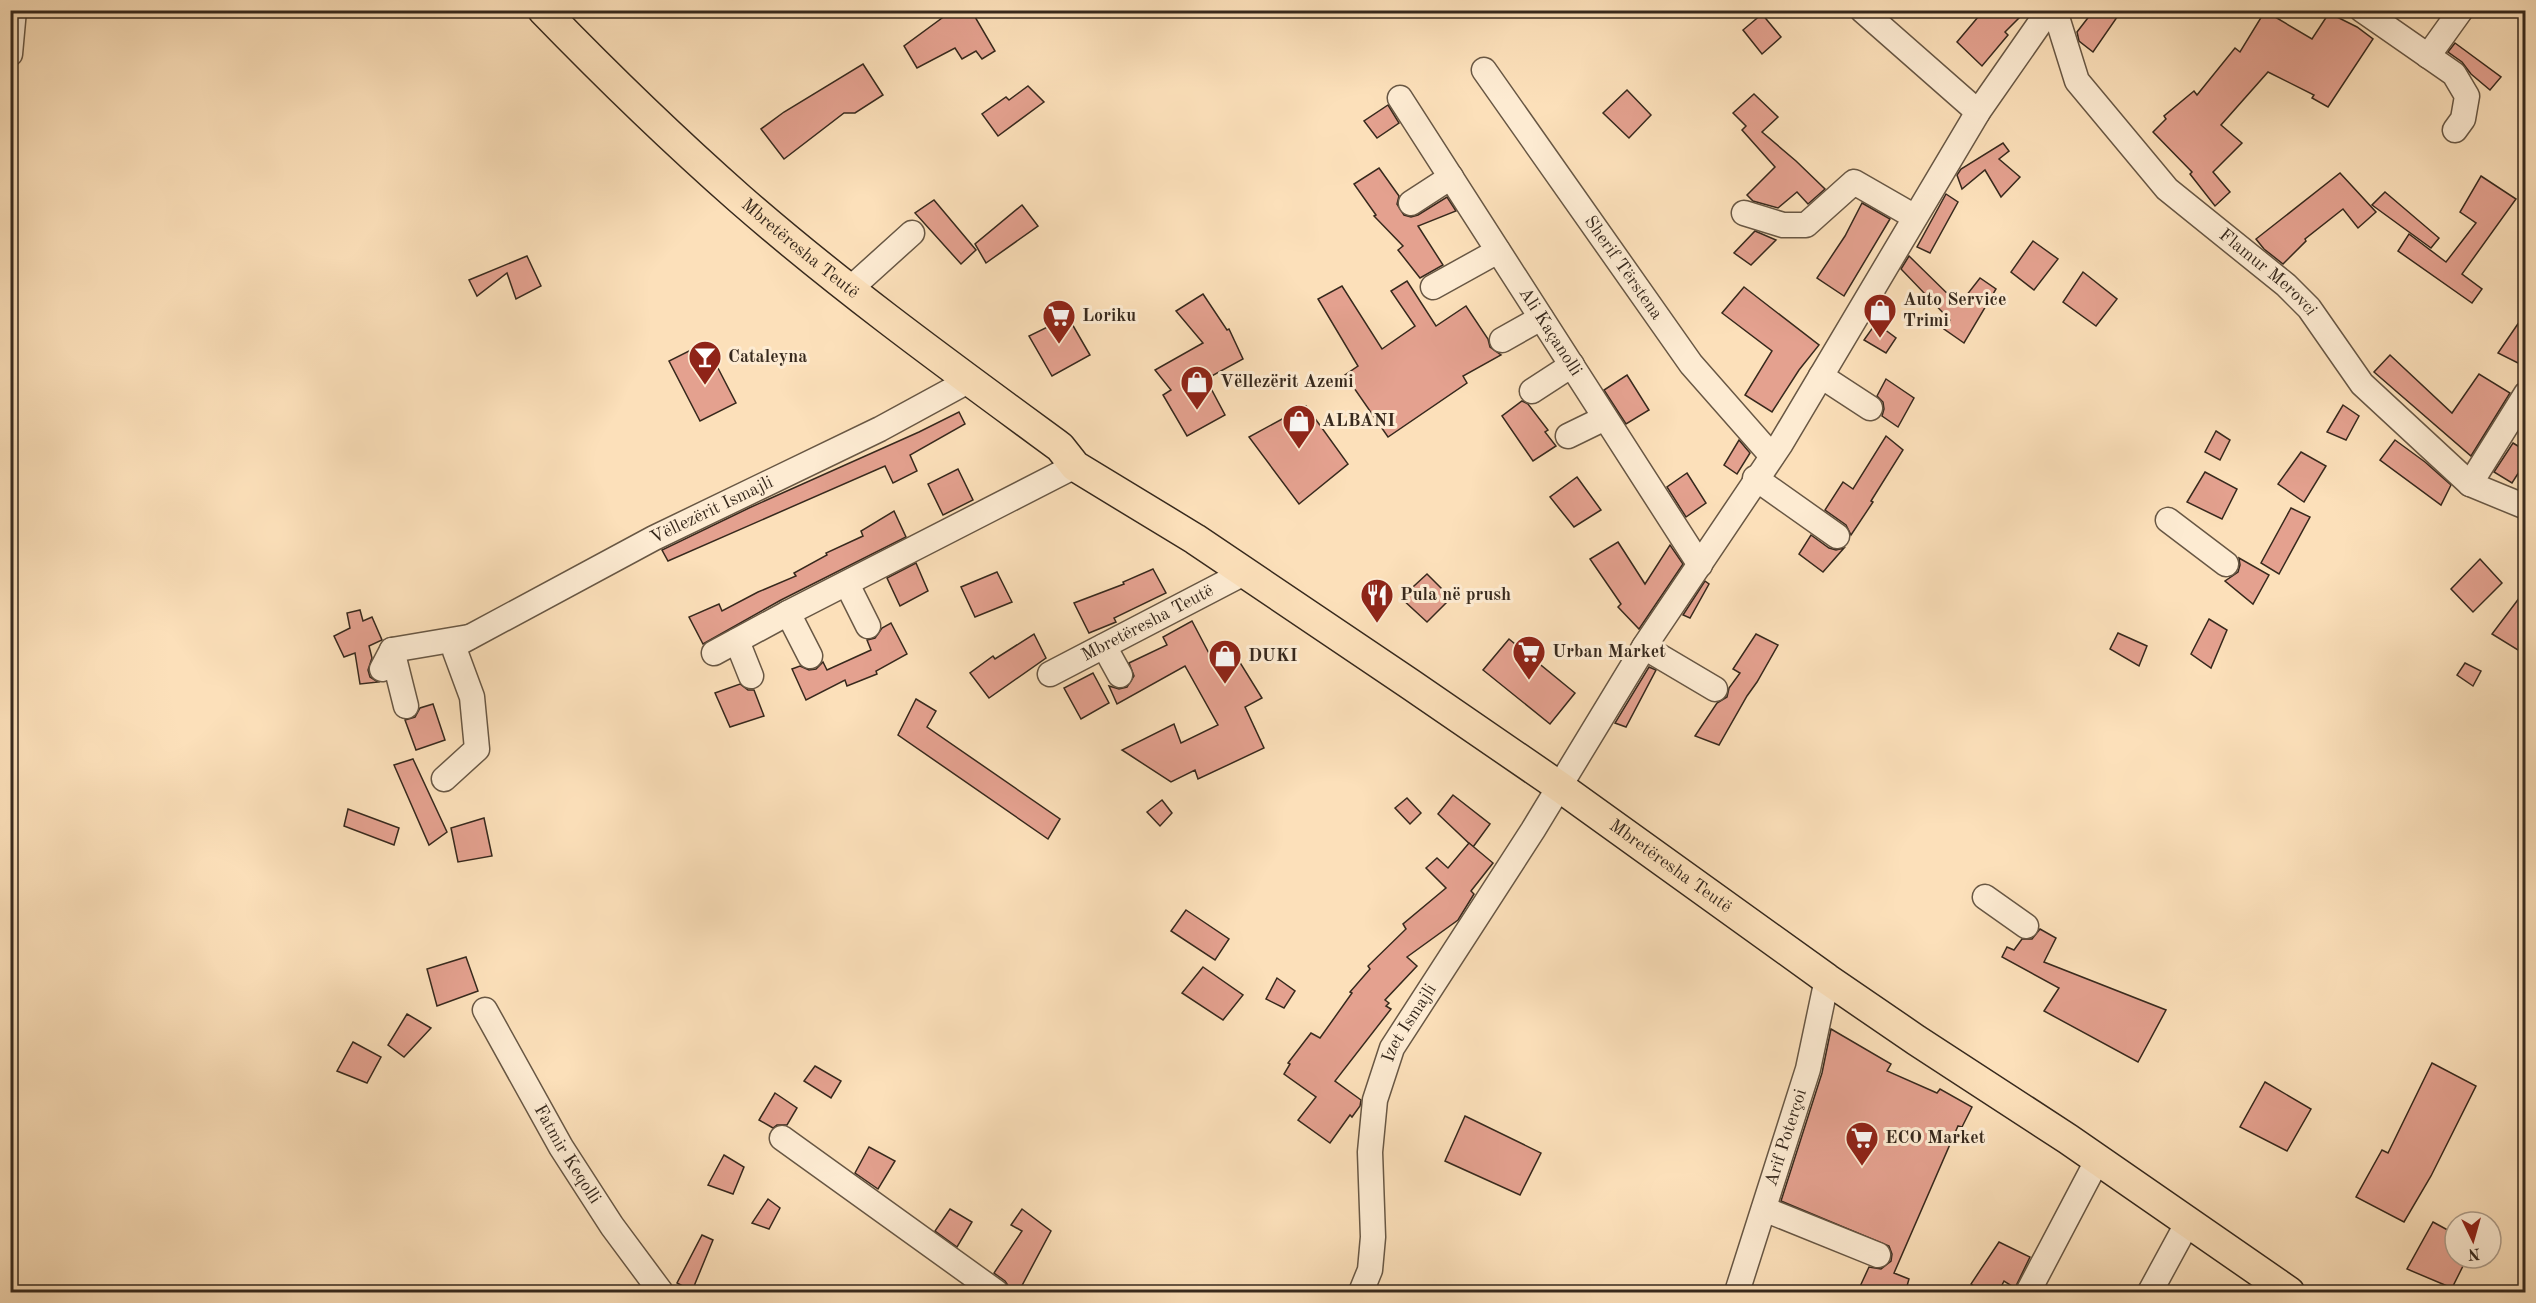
<svg xmlns="http://www.w3.org/2000/svg" width="2536" height="1303" font-family="'Old Standard TT',serif">
  <rect width="100%" height="100%" fill="#fce0ba"/>
  <filter id="stains"><feTurbulence type="fractalNoise" baseFrequency=".00333" numOctaves="4"/><feColorMatrix values="0 0 0 0 .2 0 0 0 0 .09 0 0 0 0 .02 0 0 0 .5 -.17"/></filter>
  <radialGradient id="worn" r=".72"><stop offset=".6" stop-color="#630" stop-opacity="0"/><stop offset="1" stop-color="#630" stop-opacity=".3"/></radialGradient>
  <g fill="#e4a18f" stroke="#37291d" stroke-width="1.5">
    <polygon points="953,10 971,10 995,51 982,59 976,51 962,59 955,48 917,68 904,46"/>
    <polygon points="1984,10 2027,10 2005,32 2008,35 1982,66 1957,42"/>
    <polygon points="2094,10 2122,10 2093,52 2079,41 2077,32"/>
    <polygon points="2265,11 2312,39 2329,13 2357,27 2373,39 2328,107 2312,98 2314,95 2268,72 2221,125 2242,143 2213,172 2230,192 2215,206 2190,174 2192,172 2153,132 2166,119 2164,116 2194,91 2197,95 2235,48 2240,52"/>
    <polygon points="1762,14 1781,37 1762,54 1743,30"/>
    <polygon points="2455,43 2501,77 2490,90 2471,74 2462,62 2448,52"/>
    <polygon points="863,64 883,95 855,113 844,113 784,159 761,129 784,112"/>
    <polygon points="1028,86 1044,102 998,136 982,114 1006,97 1009,100"/>
    <polygon points="1627,90 1651,115 1629,138 1603,113"/>
    <polygon points="1754,94 1778,117 1762,132 1796,161 1825,189 1808,204 1797,192 1778,208 1753,201 1747,195 1775,167 1742,130 1746,126 1733,113"/>
    <polygon points="1388,105 1399,123 1377,138 1364,121"/>
    <polygon points="2003,143 2009,151 1999,159 2020,177 2001,197 1985,170 1962,189 1957,175 1961,169"/>
    <polygon points="1379,168 1399,196 1397,204 1404,215 1411,217 1418,215 1447,197 1456,211 1418,226 1443,265 1420,278 1398,250 1403,246 1374,216 1376,215 1354,184"/>
    <polygon points="2340,173 2376,212 2358,228 2343,209 2305,239 2306,241 2283,264 2264,249 2256,239"/>
    <polygon points="2481,176 2516,199 2462,274 2482,289 2472,303 2398,251 2409,234 2446,262 2476,223 2460,212"/>
    <polygon points="2385,192 2439,238 2431,248 2372,205"/>
    <polygon points="1946,194 1958,202 1930,253 1917,247"/>
    <polygon points="934,200 976,250 961,264 915,213"/>
    <polygon points="1862,203 1890,219 1844,296 1817,278 1845,236"/>
    <polygon points="1022,205 1038,226 986,263 975,244"/>
    <polygon points="1755,231 1776,240 1751,265 1734,253"/>
    <polygon points="2033,241 2058,259 2034,290 2011,272"/>
    <polygon points="527,256 541,286 516,299 507,273 477,296 469,280"/>
    <polygon points="1909,256 1959,305 1980,278 1996,289 1964,343 1944,329 1950,320 1901,269"/>
    <polygon points="2083,272 2117,299 2096,326 2063,302"/>
    <polygon points="1407,281 1436,326 1466,306 1488,339 1490,347 1501,355 1463,376 1467,383 1388,437 1345,375 1358,366 1318,299 1342,286 1382,349 1415,326 1391,291"/>
    <polygon points="1744,287 1819,345 1799,370 1772,412 1745,395 1772,351 1722,313"/>
    <polygon points="1203,294 1227,330 1229,329 1243,359 1206,379 1225,415 1187,436 1163,395 1171,390 1155,370 1203,343 1176,311"/>
    <polygon points="2526,312 2526,367 2498,353"/>
    <polygon points="1068,317 1090,355 1052,376 1029,336"/>
    <polygon points="1876,323 1896,338 1886,353 1864,340"/>
    <polygon points="705,343 736,403 700,421 669,361"/>
    <polygon points="2390,355 2452,413 2479,374 2510,393 2471,456 2374,372"/>
    <polygon points="1627,375 1649,410 1626,424 1604,390"/>
    <polygon points="1886,379 1914,398 1898,427 1882,416 1884,409 1883,402 1877,396"/>
    <polygon points="1522,401 1528,404 1548,430 1545,432 1556,446 1533,461 1502,416"/>
    <polygon points="2343,405 2359,416 2346,440 2327,432"/>
    <polygon points="1306,406 1348,464 1299,504 1249,437"/>
    <polygon points="959,412 965,424 910,455 917,471 893,483 885,466 668,561 662,550 749,508 919,432"/>
    <polygon points="2216,431 2230,440 2220,460 2205,452"/>
    <polygon points="1886,436 1903,450 1871,501 1873,502 1851,535 1846,525 1825,510 1843,482 1853,489"/>
    <polygon points="1739,440 1750,453 1737,474 1724,465"/>
    <polygon points="2395,440 2425,462 2451,485 2441,505 2380,460"/>
    <polygon points="2513,443 2526,451 2526,461 2512,483 2494,472"/>
    <polygon points="2301,452 2326,466 2304,502 2278,484"/>
    <polygon points="958,469 973,500 943,515 928,484"/>
    <polygon points="2205,472 2237,489 2222,519 2187,502"/>
    <polygon points="1687,473 1706,503 1686,517 1667,487"/>
    <polygon points="1577,477 1601,510 1574,527 1550,497"/>
    <polygon points="2291,508 2310,517 2279,574 2261,563"/>
    <polygon points="894,511 906,537 781,600 703,644 689,617 719,604 722,611 758,592 796,576 794,573 827,555 826,553 863,536 861,531"/>
    <polygon points="1811,535 1829,548 1836,550 1844,548 1823,572 1799,554"/>
    <polygon points="1618,542 1645,584 1670,545 1683,564 1639,629 1618,607 1621,604 1590,559"/>
    <polygon points="2239,558 2269,575 2253,604 2225,581 2238,572 2240,565"/>
    <polygon points="2480,559 2502,583 2473,612 2451,589"/>
    <polygon points="916,563 928,591 900,606 887,578"/>
    <polygon points="1153,569 1166,593 1114,618 1116,622 1089,633 1074,603 1124,584 1123,582"/>
    <polygon points="997,572 1012,602 975,617 961,587"/>
    <polygon points="1427,574 1451,598 1427,622 1401,598"/>
    <polygon points="1705,581 1709,584 1690,618 1683,615"/>
    <polygon points="2526,589 2526,655 2492,634"/>
    <polygon points="360,610 363,621 372,617 382,640 369,646 372,658 368,670 370,677 378,682 360,684 355,653 344,657 334,636 350,628 347,613"/>
    <polygon points="2209,619 2227,630 2211,668 2191,654"/>
    <polygon points="1192,621 1212,659 1231,648 1262,698 1245,707 1264,748 1198,779 1195,770 1171,782 1122,750 1174,724 1181,743 1218,725 1185,666 1117,704 1109,686 1119,689 1127,687 1134,676 1129,663 1167,645 1163,637"/>
    <polygon points="891,623 907,654 876,671 877,674 847,686 845,680 806,700 792,669 800,666 809,670 816,669 823,662 827,670 871,650 867,640 875,638 882,628"/>
    <polygon points="2118,633 2147,646 2139,666 2110,649"/>
    <polygon points="1034,634 1046,658 989,698 970,673 993,656 995,659"/>
    <polygon points="1756,634 1778,645 1757,682 1747,696 1719,745 1695,736 1717,703 1727,697 1729,688 1740,673 1733,669"/>
    <polygon points="1509,639 1575,693 1550,724 1483,670"/>
    <polygon points="2465,663 2481,671 2473,686 2457,675"/>
    <polygon points="1649,667 1656,670 1626,727 1615,723"/>
    <polygon points="1093,673 1109,703 1081,719 1064,688"/>
    <polygon points="740,684 748,690 754,690 764,716 730,727 715,693"/>
    <polygon points="916,699 936,711 927,727 1060,819 1048,839 898,735"/>
    <polygon points="433,704 445,740 416,750 405,720 415,717 420,708"/>
    <polygon points="413,759 447,832 429,845 394,765"/>
    <polygon points="1453,795 1490,824 1473,847 1438,814"/>
    <polygon points="1407,798 1421,813 1410,824 1395,808"/>
    <polygon points="1162,800 1172,813 1160,826 1147,812"/>
    <polygon points="348,809 399,828 394,845 344,826"/>
    <polygon points="484,818 492,856 458,862 451,828"/>
    <polygon points="1469,843 1493,863 1471,891 1474,894 1458,920 1407,957 1417,966 1385,1000 1389,1003 1386,1006 1391,1009 1335,1081 1361,1100 1360,1106 1352,1117 1350,1115 1330,1143 1298,1120 1316,1097 1284,1074 1290,1064 1288,1063 1311,1033 1320,1038 1352,993 1350,992 1370,969 1368,966 1406,929 1403,924 1446,888 1426,868 1437,858 1448,868"/>
    <polygon points="1186,910 1229,939 1215,960 1171,931"/>
    <polygon points="2040,929 2056,938 2044,962 2166,1010 2138,1062 2044,1011 2059,988 2002,957 2007,947 2014,950 2022,939 2032,939"/>
    <polygon points="466,957 478,991 437,1006 427,969"/>
    <polygon points="1203,967 1243,995 1223,1020 1182,993"/>
    <polygon points="1277,978 1295,991 1284,1008 1266,999"/>
    <polygon points="407,1014 431,1028 404,1057 388,1045"/>
    <polygon points="1831,1029 1891,1064 1887,1071 1937,1093 1940,1089 1972,1107 1962,1127 1958,1126 1894,1273 1909,1279 1905,1293 1857,1293 1869,1267 1881,1269 1891,1261 1892,1254 1889,1246 1781,1201 1822,1073"/>
    <polygon points="353,1042 381,1057 367,1083 337,1071"/>
    <polygon points="2432,1063 2476,1086 2431,1176 2404,1222 2356,1197 2382,1150 2388,1153"/>
    <polygon points="815,1066 841,1081 831,1098 804,1081"/>
    <polygon points="2265,1082 2311,1109 2287,1151 2240,1127"/>
    <polygon points="775,1093 797,1108 787,1125 777,1125 773,1128 759,1120"/>
    <polygon points="1465,1116 1541,1153 1520,1195 1445,1161"/>
    <polygon points="869,1147 895,1161 878,1189 855,1173"/>
    <polygon points="724,1155 744,1167 733,1194 708,1185"/>
    <polygon points="768,1199 780,1208 769,1229 752,1223"/>
    <polygon points="950,1209 972,1222 957,1247 935,1231"/>
    <polygon points="1022,1209 1051,1231 1018,1293 1013,1293 1005,1281 994,1273 1022,1231 1011,1225"/>
    <polygon points="2433,1222 2455,1234 2455,1258 2467,1258 2452,1288 2407,1269"/>
    <polygon points="702,1235 713,1240 692,1291 677,1283"/>
    <polygon points="1999,1242 2030,1257 2015,1288 2004,1281 1998,1293 1984,1293 1971,1284"/>
  </g>
  <g fill="none" stroke-linecap="round" stroke-linejoin="round">
    <g stroke="#685744" stroke-width="27">
      <g id="minor">
        <polyline points="1862,10 1978,112"/>
        <path id="s1" d="M2046 10 2047 13 2056 14 2077 81 2167 189 2286 285 2309 308 2362 384 2470 484 2526 507"/>
        <polyline points="2362,10 2454,74 2467,96 2463,119 2455,130"/>
        <polyline points="10,54 14,10"/>
        <polyline points="2428,56 2461,10"/>
        <path id="s2" d="M1484 70 1691 364 1772 456"/>
        <path id="s3" d="M1400 98 1700 565"/>
        <polyline points="1411,203 1451,177"/>
        <polyline points="1744,213 1783,225 1806,225 1854,182 1915,217"/>
        <polyline points="1433,287 1498,251"/>
        <polyline points="850,289 912,233"/>
        <polyline points="1502,340 1541,318"/>
        <polyline points="1821,376 1870,408"/>
        <polyline points="1532,391 1572,365"/>
        <polyline points="1568,436 1605,418"/>
        <polyline points="1755,478 1837,536"/>
        <polyline points="2470,484 2526,394"/>
        <polyline points="2168,520 2226,564"/>
        <polyline points="847,584 868,626"/>
        <polyline points="788,613 810,656"/>
        <polyline points="737,641 751,676"/>
        <polyline points="1104,646 1120,675"/>
        <polyline points="1644,647 1715,689"/>
        <polyline points="392,650 406,706"/>
        <polyline points="714,653 788,613 1075,466"/>
        <polyline points="382,669 392,650 469,637"/>
        <path id="s4" d="M1050 674 1244 573"/>
        <path id="s5" d="M444 779 477 749 472 697 455 651 457 644 654 538 880 429 970 380"/>
        <polyline points="1985,897 2026,926"/>
        <path id="s6" d="M485 1010 561 1147 612 1226 661 1292"/>
        <polyline points="782,1138 996,1292"/>
        <polyline points="1764,1209 1878,1255"/>
        <path id="s7" d="M1361 1292 1370 1270 1373 1237 1370 1152 1375 1100 1392 1048 1533 830 1646 644 1780 445 1978 112 2047 13"/>
        <path id="s8" d="M1737 1292 1808 1069 1827 979"/>
        <polyline points="2028,1292 2098,1159"/>
        <polyline points="2150,1292 2188,1222"/>
      </g>
    </g>
    <g stroke="#37291d" stroke-width="33">
      <g id="major">
        <path id="s9" d="M543 10C606 75 672 139 740 199 842 288 951 367 1060 447L1075 466 1195 539 1410 684 1560 787 1827 979 1916 1040 2068 1139 2289 1292"/>
      </g>
    </g>
    <use href="#minor" stroke="#fdebd2" stroke-width="24"/>
    <use href="#major" stroke="#fce0ba" stroke-width="30"/>
  </g>
  <defs>
    <g id="shop-pin" transform="scale(1.725)"><path d="M0 17L-7.5 6A9.5 9.5 0 1 1 7.5 6Z" fill="#8f2418" stroke="#fdebd2"/><path d="M-5-2.5h2.3a2.7 3.5 0 0 1 5.4 0H5L5.5 6h-11ZM-1.5-2.5h3a1.5 2.3 0 0 0-3 0Z" fill="#fff"/></g>
    <g id="supermarket-pin" transform="scale(1.725)"><path d="M0 17L-7.5 6A9.5 9.5 0 1 1 7.5 6Z" fill="#8f2418" stroke="#fdebd2"/><path d="M-6-5.5h2.5l.6 2H6L4.5 2H-2.5L-4.4-4H-6ZM-1.5 3.2a1.3 1.3 0 1 0 .1 0ZM3 3.2a1.3 1.3 0 1 0 .1 0Z" fill="#fff"/></g>
    <g id="bar-pin" transform="scale(1.725)"><path d="M0 17L-7.5 6A9.5 9.5 0 1 1 7.5 6Z" fill="#8f2418" stroke="#fdebd2"/><path d="M-6-5H6L.8 .8V4.5H3.5V6h-7V4.5H-.8V.8Z" fill="#fff"/></g>
    <g id="restaurant-pin" transform="scale(1.725)"><path d="M0 17L-7.5 6A9.5 9.5 0 1 1 7.5 6Z" fill="#8f2418" stroke="#fdebd2"/><path d="M-5-6h1v4h1v-4h1v4h1v-4h1v5L-1.5 .5V6h-2V.5L-5-1ZM5-6V6H3V1.5H1.5Q1.5-4 5-6Z" fill="#fff"/></g>
  </defs>
  <g fill-rule="evenodd">
    <use href="#shop-pin" x="1880" y="310"/>
    <use href="#supermarket-pin" x="1059" y="316"/>
    <use href="#bar-pin" x="705" y="357"/>
    <use href="#shop-pin" x="1197" y="382"/>
    <use href="#shop-pin" x="1299" y="421"/>
    <use href="#restaurant-pin" x="1377" y="595"/>
    <use href="#supermarket-pin" x="1529" y="652"/>
    <use href="#shop-pin" x="1225" y="656"/>
    <use href="#supermarket-pin" x="1862" y="1138"/>
  </g>
  <g text-anchor="middle" dominant-baseline="central" stroke-width="6" stroke-linejoin="round" paint-order="stroke">
    <g font-size="18" fill="#37291d" stroke="#fdebd2">
      <text stroke="none"><textPath href="#s9" startOffset="351">Mbretëresha Teutë</textPath></text>
      <text stroke="none"><textPath href="#s2" startOffset="242">Sherif Tërstena</textPath></text>
      <text stroke="none"><textPath href="#s1" startOffset="354">Flamur Merovci</textPath></text>
      <text stroke="none"><textPath href="#s3" startOffset="278">Ali Kaçanolli</textPath></text>
      <text stroke="none"><textPath href="#s5" startOffset="441">Vëllezërit Ismajli</textPath></text>
      <text stroke="none"><textPath href="#s4" startOffset="110">Mbretëresha Teutë</textPath></text>
      <text stroke="none"><textPath href="#s9" startOffset="1420">Mbretëresha Teutë</textPath></text>
      <text stroke="none"><textPath href="#s7" startOffset="279">Izet Ismajli</textPath></text>
      <text stroke="none"><textPath href="#s8" startOffset="162">Arif Poterçoi</textPath></text>
      <text stroke="none"><textPath href="#s6" startOffset="166">Fatmir Keqolli</textPath></text>
    </g>
    <g font-size="18" font-weight="bold" fill="#37291d" stroke="#fdebd2" text-anchor="start">
      <text x="1903" y="300">Auto Service<tspan x="1903" dy="21">Trimi</tspan></text>
      <text x="1082" y="316">Loriku</text>
      <text x="728" y="357">Cataleyna</text>
      <text x="1220" y="382">Vëllezërit Azemi</text>
      <text x="1322" y="421">ALBANI</text>
      <text x="1400" y="595">Pula në prush</text>
      <text x="1552" y="652">Urban Market</text>
      <text x="1248" y="656">DUKI</text>
      <text x="1885" y="1138">ECO Market</text>
    </g>
  </g>
  <rect width="2536" height="1303" fill="none" stroke="#fce0ba" stroke-width="36"/>
  <rect x="12" y="12" width="2512" height="1279" fill="none" stroke="#37291d" stroke-width="3"/>
  <rect x="18" y="18" width="2500" height="1267" fill="none" stroke="#37291d" stroke-width="1.5"/>
  <g transform="translate(2473 1240) rotate(175)"><circle r="28" fill="#fdebd2" stroke="#ae9d8a" stroke-width="1.5"/>
  <path d="M0-4.5L10 22L0 15L-10 22Z" fill="#8f2418"/>
  <text y="-9" font-size="16" font-weight="bold" text-anchor="middle" fill="#37291d">N</text>
  </g>
  <rect width="100%" height="100%" filter="url(#stains)"/>
  <rect width="100%" height="100%" fill="url(#worn)"/>
</svg>
